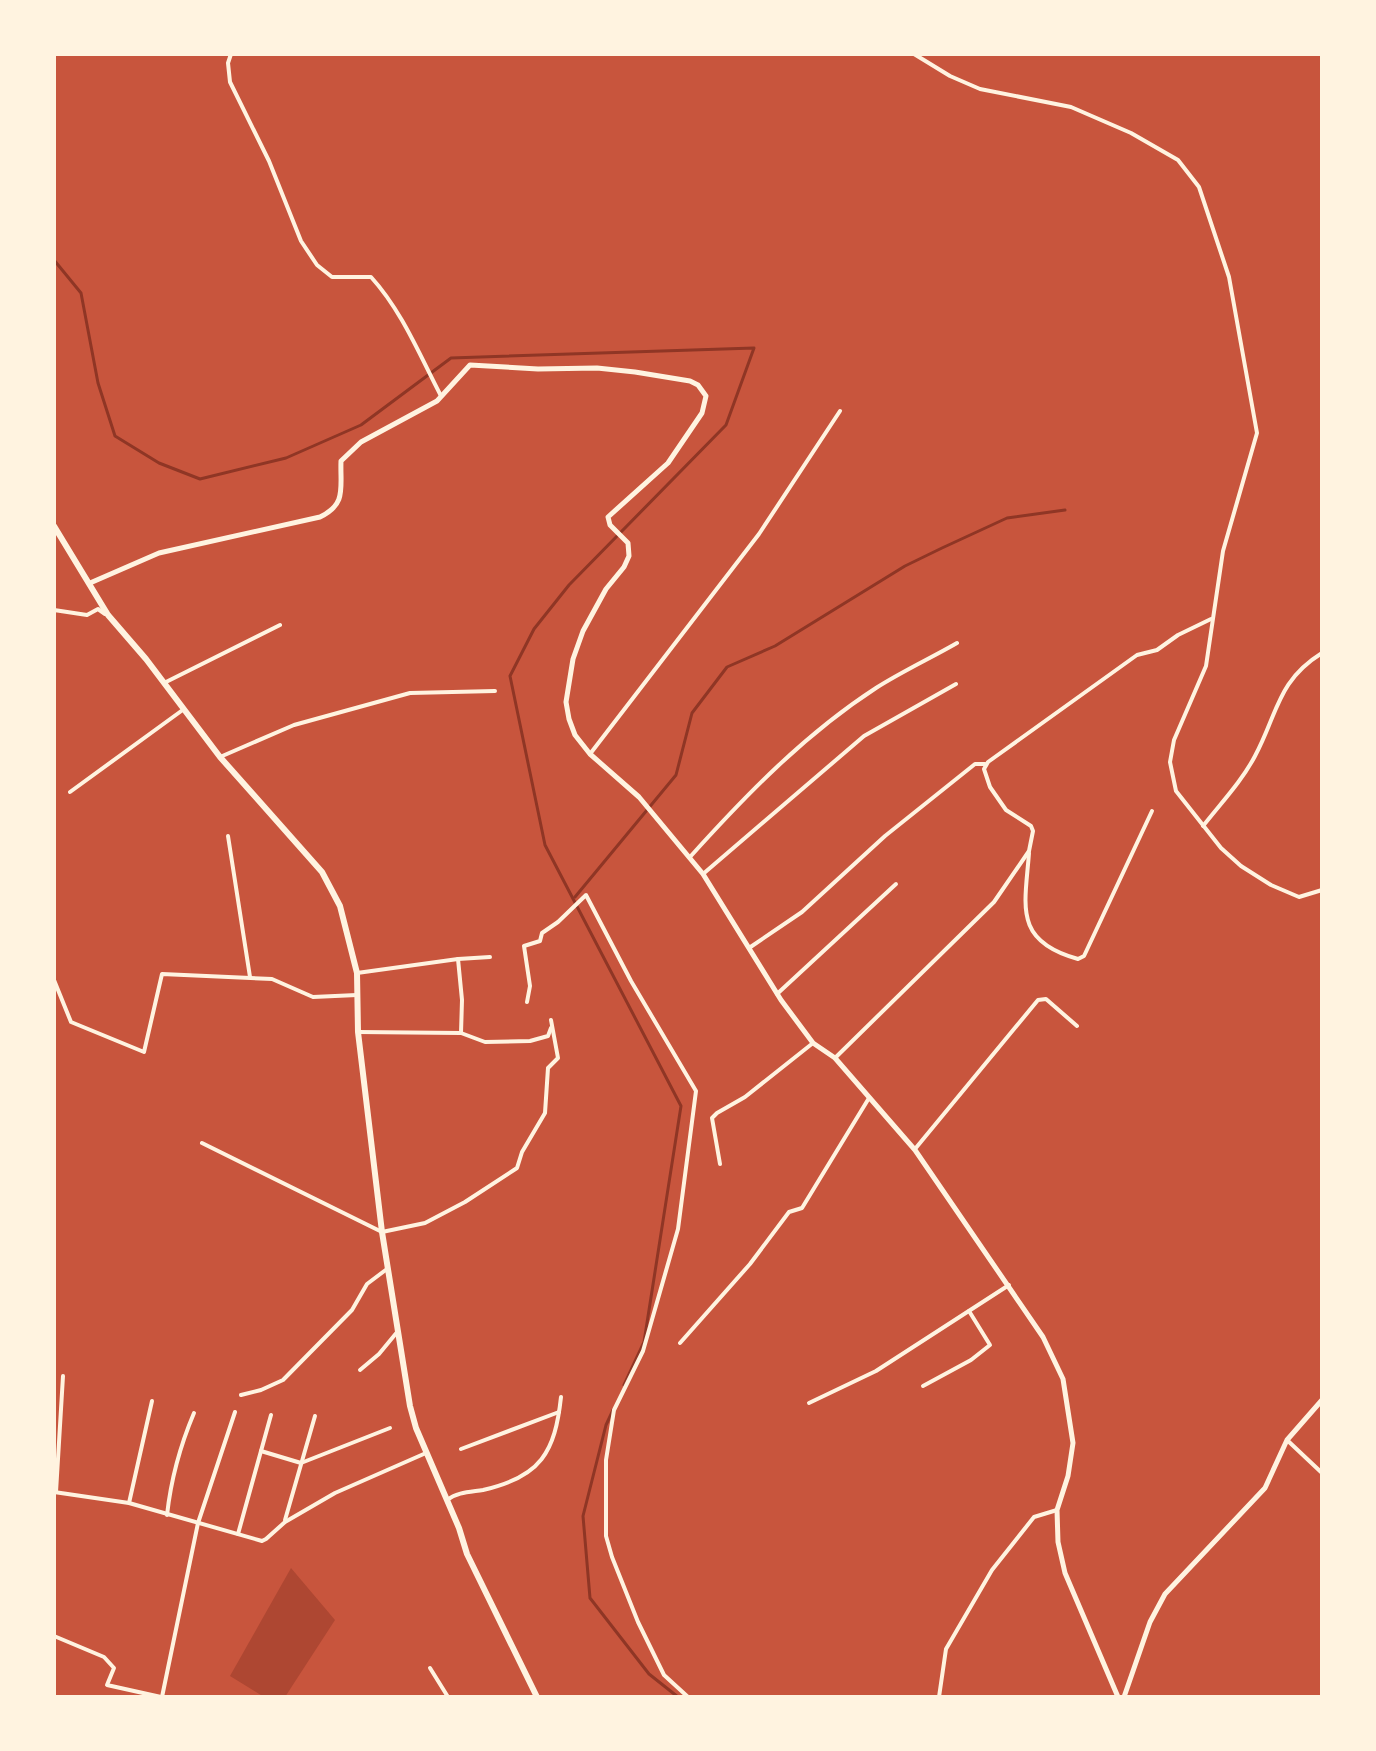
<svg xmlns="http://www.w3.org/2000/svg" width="1376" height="1751" font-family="Commissioner,sans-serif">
  <rect width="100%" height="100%" fill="#c8553d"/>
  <polygon fill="#ae4732" points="291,1568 335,1620 285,1697 264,1697 230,1676"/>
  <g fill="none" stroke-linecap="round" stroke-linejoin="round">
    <g stroke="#8f3625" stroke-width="3">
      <polyline points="54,260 81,293 98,383 115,436 159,463 200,479 286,458 361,425 451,358 754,348 726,425 569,585 534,629 510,676 545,845 681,1106 644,1342 624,1385"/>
      <polyline points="575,897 676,775 692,713 727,667 775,646 905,566 942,548 1007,518 1065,510"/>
      <polyline points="613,1410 606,1425 583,1516 590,1598 649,1674 678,1697"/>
    </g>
    <g stroke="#fff3e0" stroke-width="4">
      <path d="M231 54 228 63 230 82 269 161 301 241 317 265 332 277H371C402 311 420 356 441 396"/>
      <polyline points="914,54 950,76 980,89 1071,107 1131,133 1178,160 1199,187 1229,277 1257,433 1223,551 1206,666 1174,740 1170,762 1176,791 1221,848 1241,866 1271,885 1299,897 1322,890"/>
      <polyline points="54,610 87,615 98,609 105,614"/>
      <polyline points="164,683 280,625"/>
      <polyline points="590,754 759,534 840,411"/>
      <polyline points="220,757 294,725 410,693 495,691"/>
      <polyline points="70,792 184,709"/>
      <path d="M1203 826C1221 803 1242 781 1255 756 1278 713 1277 681 1322 653"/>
      <polyline points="228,836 250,977"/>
      <path d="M1029 853C1025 906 1013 941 1078 959L1084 956 1152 811"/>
      <path d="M690 857C746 795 805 734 876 688 901 672 931 658 957 643"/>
      <polyline points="703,874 864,736 956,684"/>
      <polyline points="749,948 802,912 885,836 975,764 985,764"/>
      <polyline points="458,959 462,1000 461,1033"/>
      <polyline points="357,973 458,959 490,957"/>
      <polyline points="54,980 71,1022 144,1052 162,974 272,979 313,997 357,995"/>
      <polyline points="777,994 896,884"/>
      <polyline points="527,1002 530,986 524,946 540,941 542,933 558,922 586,895 631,981 696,1091 678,1229 643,1351 614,1410 606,1460 606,1536 612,1557 638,1622 664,1675 688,1697"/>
      <polyline points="358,1032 461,1033 485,1042 530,1041 548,1036 551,1028"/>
      <polyline points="835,1058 994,902 1029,851 1033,831 1031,826 1006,810 990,787 984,769 988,762 1137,655 1157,650 1178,635 1211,619"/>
      <polyline points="202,1143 382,1232 425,1223 465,1202 517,1168 522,1152 545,1113 548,1068 558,1058 551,1020"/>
      <polyline points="915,1149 1038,1000 1046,999 1077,1026"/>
      <polyline points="720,1164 712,1118 717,1113 745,1097 813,1043"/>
      <polyline points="680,1343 750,1264 789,1212 802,1208 869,1098"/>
      <polyline points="360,1370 379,1354 398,1331"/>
      <polyline points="923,1386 971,1360 990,1345 969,1311"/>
      <polyline points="241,1395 261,1390 283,1380 352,1310 367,1284 387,1269"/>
      <polyline points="809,1403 876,1371 1009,1285"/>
      <polyline points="1287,1440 1322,1473"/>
      <polyline points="461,1449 559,1412"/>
      <polyline points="261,1451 301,1463 390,1428"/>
      <polyline points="54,1492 129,1503 262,1541 266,1539 285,1522 335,1493 426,1453"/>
      <polyline points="56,1492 63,1376"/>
      <path d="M447 1500C457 1492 470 1492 483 1490 541 1477 555 1452 561 1397"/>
      <polyline points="129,1503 152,1401"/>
      <path d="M167 1515C171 1479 180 1446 194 1413"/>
      <polyline points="285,1520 315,1416"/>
      <polyline points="238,1534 271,1415"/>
      <polyline points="54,1636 104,1657 114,1668 107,1685 161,1697"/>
      <polyline points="430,1668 448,1697"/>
      <polyline points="162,1697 198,1523 235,1412"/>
      <polyline points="939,1697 946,1649 992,1570 1034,1517 1057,1510"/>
    </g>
    <g stroke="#fff3e0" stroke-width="5">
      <path d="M90 583 159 553 320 517C347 504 340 488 341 461L361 442 437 401 470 365 538 369 597 368 635 372 690 381 698 385 706 396 702 413 668 463 608 517 610 525 628 543 629 556 624 567 606 589 583 631 573 659 566 702 569 719 575 735 590 754 639 797 703 874 781 1000 813 1043 835 1058 915 1150 1043 1337 1063 1379 1073 1443 1068 1476 1057 1510 1058 1542 1065 1573 1118 1697"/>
      <polyline points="1124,1697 1150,1622 1165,1594 1265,1488 1287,1440 1322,1400"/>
    </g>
    <polyline stroke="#fff3e0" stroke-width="6" points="54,526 108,615 146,659 220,757 322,872 340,906 357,973 358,1032 382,1232 410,1406 416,1428 459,1528 467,1554 537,1697"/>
  </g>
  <rect width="1376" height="1751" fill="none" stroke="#fff3e0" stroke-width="112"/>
</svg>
